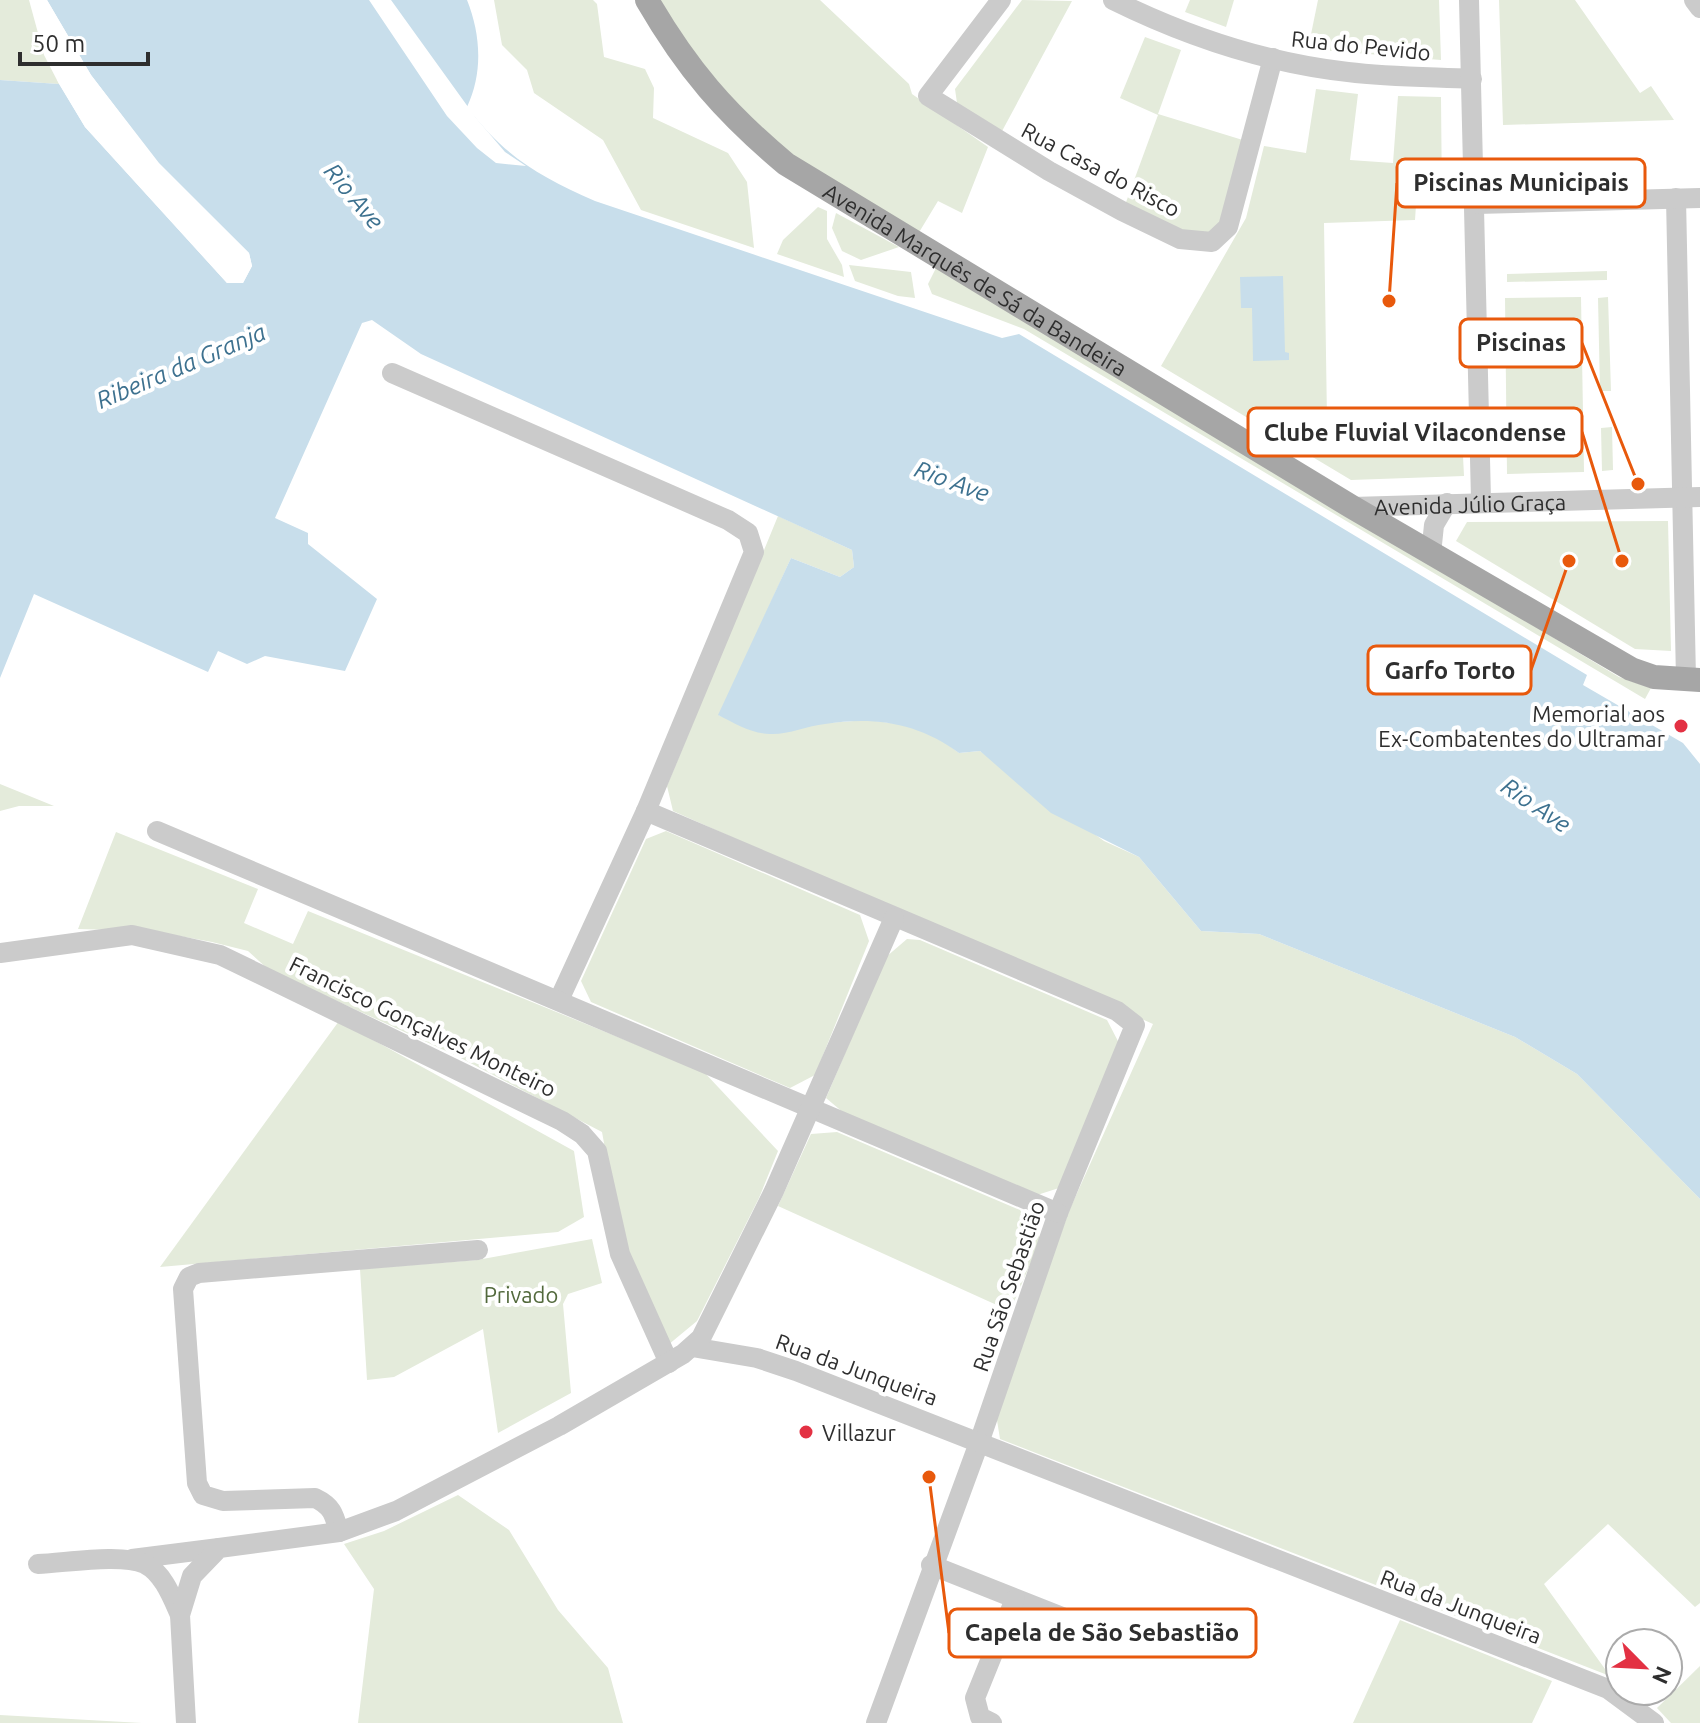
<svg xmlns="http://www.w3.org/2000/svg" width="1700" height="1723" font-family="Ubuntu,sans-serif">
  <rect width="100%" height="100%" fill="#fff"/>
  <g fill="#e4ebdb">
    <polygon points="0,0 29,0 44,55 59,84 0,80"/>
    <polygon points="494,0 593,0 597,4 604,57 645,69 654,88 653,118 728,153 747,182 754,248 641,210 603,140 534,93 527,70 502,45"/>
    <path d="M659 0H820L909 84 912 94 988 147 962 213 938 201 918 234C864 199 803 168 755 126 715 91 688 44 659 0Z"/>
    <polygon points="1022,0 1072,1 1001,133 957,103 955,89"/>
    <polygon points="1190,0 1234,0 1226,27 1185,12"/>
    <polygon points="1318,0 1439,0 1441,60 1308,49"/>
    <polygon points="1499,0 1575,0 1640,93 1651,86 1674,120 1503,125"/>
    <polygon points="1145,37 1181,50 1158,114 1246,141 1223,222 1207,235 1183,234 1125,205 1158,115 1120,98"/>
    <polygon points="1316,89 1358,94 1350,160 1393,163 1398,96 1441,97 1442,205 1416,205 1415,220 1324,223 1327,419 1461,416 1464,476 1351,480 1161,366 1246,218 1264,146 1306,153"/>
    <polygon points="818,207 827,211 827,239 842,265 844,277 777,254 783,240"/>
    <polygon points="836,213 899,247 861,260 842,251 832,228"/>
    <polygon points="849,265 911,272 915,298 898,296 855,281"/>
    <polygon points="936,268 1619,677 1651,688 1645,699 1024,329 932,294 928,284"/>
    <polygon points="1607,271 1607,280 1507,282 1507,274"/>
    <polygon points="1581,297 1584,472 1507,474 1505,298"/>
    <polygon points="1608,297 1611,391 1600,391 1598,298"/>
    <polygon points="1612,427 1613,470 1602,471 1601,428"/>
    <polygon points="778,516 852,550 854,567 840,577 791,558 719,716 827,723 868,720 913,726 938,737 959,753 980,751 1104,841 1139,857 1201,931 1259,934 1515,1037 1577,1074 1700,1199 1700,1603 1695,1607 1608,1524 1544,1584 1610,1676 1000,1439 996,1414 1069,1211 1153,1024 673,811 667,786"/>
    <polygon points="1668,521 1671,651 1635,649 1456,541 1467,522"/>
    <polygon points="0,784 54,806 19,806 0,811"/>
    <polygon points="666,831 860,915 869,941 815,1075 790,1088 591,1002 581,981 646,839"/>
    <polygon points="116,832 258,889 244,923 293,944 308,911 704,1072 778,1151 759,1198 697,1321 668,1345 637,1281 618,1221 602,1132 457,1056 269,970 248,951 212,942 152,931 78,929"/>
    <polygon points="907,939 920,940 1107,1020 1120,1045 1059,1188 1034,1196 845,1114 826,1098 886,957"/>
    <polygon points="339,1021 574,1151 584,1217 558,1232 160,1267"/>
    <polygon points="837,1132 1020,1210 1041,1239 1010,1311 778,1206 811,1134"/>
    <polygon points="592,1239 602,1283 568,1294 563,1304 571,1393 498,1433 483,1329 394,1377 367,1380 360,1269 477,1260"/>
    <polygon points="458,1495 509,1530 558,1610 608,1668 623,1723 358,1723 374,1589 344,1544 384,1531"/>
    <polygon points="1400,1620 1552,1681 1532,1723 1353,1723"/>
    <polygon points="1700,1666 1700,1723 1671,1723 1657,1708"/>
    <polygon points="0,1715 142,1723 0,1723"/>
  </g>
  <g fill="#c8deeb">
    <path d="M47 0H467C481 35 483 73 467 107 505 157 539 176 595 201L1002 338 1019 334 1587 675 1583 685 1683 743 1700 764V1199L1577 1074 1515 1037 1259 934 1201 931 1139 857 1051 813 980 751 959 753C919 723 874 716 825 724 807 726 787 735 770 734 752 734 734 723 718 715L791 558 840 577 854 567 852 550 421 354 372 320 362 323 275 518 308 533V544L377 599 345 671 265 656 247 664 218 651 208 672 34 594 0 678V80L59 84 85 127 227 283H243L252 266 249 253 159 163 91 75Z"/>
    <polygon points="1283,276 1285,352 1289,353 1289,360 1253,361 1252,308 1241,308 1240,277"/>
  </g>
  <g fill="#fff">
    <polygon points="43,0 47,0 91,75 158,163 249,253 252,266 243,283 227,283 85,127 57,80 62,82 88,124 229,279 241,279 248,265 245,256 155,166 87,77"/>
    <polygon points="369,0 391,0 476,118 505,152 526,166 496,163 477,148 447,116"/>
  </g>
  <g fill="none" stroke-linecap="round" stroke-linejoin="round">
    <g stroke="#cbcbcb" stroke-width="20">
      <polyline points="1001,0 928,96 1049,171 1122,211 1180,239 1212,242 1228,227 1273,58"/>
      <path d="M1113 0C1186 36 1267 63 1348 72 1389 77 1431 77 1472 79"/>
      <polyline points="1469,0 1481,500"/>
      <polyline points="1694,0 1700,8"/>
      <polyline points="1676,198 1686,679"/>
      <polyline points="1476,204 1700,198"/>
      <polyline points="392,373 728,520 748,533 754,552 646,811 559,1000"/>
      <path id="s1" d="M1352 507 1700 497"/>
      <polyline points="1431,554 1434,525 1447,503"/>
      <polyline points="646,811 1117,1011 1135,1025 1058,1213 980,1440 876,1723"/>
      <polyline points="157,831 1058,1213"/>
      <polyline points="0,953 132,935 220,955 562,1121 582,1134 597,1151 620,1254 669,1363"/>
      <polyline points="692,1347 757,1358 796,1371 1608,1689 1654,1723"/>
      <path d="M339 1532C334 1514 332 1506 315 1498L223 1501 203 1495 197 1483 183 1289 189 1277 199 1273 478 1250"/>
      <polyline points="132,1559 219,1548"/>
      <path d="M38 1564C66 1563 121 1553 145 1564 163 1573 172 1597 180 1615"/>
      <polyline points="931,1565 1123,1641"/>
      <polyline points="186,1723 180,1615 192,1576 219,1548 339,1532 396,1511 559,1426 683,1354 701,1338 774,1191 894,918"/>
      <polyline points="992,1723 980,1717 975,1698 1015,1599"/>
    </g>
    <path stroke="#a6a6a6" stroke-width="24" id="s2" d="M647 0C687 69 725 113 786 164L1352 507 1631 669 1654 677 1700 680"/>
  </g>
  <g fill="#e33143" stroke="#fff" stroke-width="3">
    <circle cx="1681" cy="726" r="8"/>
    <circle cx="806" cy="1432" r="8"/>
  </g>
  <g text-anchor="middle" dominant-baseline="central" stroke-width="8" stroke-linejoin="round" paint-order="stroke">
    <g font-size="22" fill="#2e2e2e" stroke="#fff">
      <text transform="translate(1361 45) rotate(6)">Rua do Pevido</text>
      <text transform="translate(1101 169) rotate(28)">Rua Casa do Risco</text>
      <text stroke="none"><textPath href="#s2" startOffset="438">Avenida Marquês de Sá da Bandeira</textPath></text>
      <text stroke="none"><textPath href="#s1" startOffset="118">Avenida Júlio Graça</textPath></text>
      <text transform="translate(423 1026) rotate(26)">Francisco Gonçalves Monteiro</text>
      <text transform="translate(1008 1286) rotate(-71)">Rua São Sebastião</text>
      <text transform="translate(857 1369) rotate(20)">Rua da Junqueira</text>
      <text transform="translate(1461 1606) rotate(21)">Rua da Junqueira</text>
    </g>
    <g font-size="22" fill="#2e2e2e" stroke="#fff" text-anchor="end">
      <text x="1665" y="713">Memorial aos<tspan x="1665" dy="25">Ex-Combatentes do Ultramar</tspan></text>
      <text x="822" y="1432" text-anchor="start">Villazur</text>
    </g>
    <g font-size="22" fill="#52693c" stroke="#fff">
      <text x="521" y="1294">Privado</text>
    </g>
    <g font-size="24" font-style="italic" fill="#3d718f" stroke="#fff">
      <text transform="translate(354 196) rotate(50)">Rio Ave</text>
      <text transform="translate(181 366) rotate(-23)">Ribeira da Granja</text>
      <text transform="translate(952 481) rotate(20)">Rio Ave</text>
      <text transform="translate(1536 805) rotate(34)">Rio Ave</text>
    </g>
  </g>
  <path fill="none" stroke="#e8590c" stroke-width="3" d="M1389 301L1397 183M1638 484L1582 343M1622 561L1582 432M1569 561L1531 670M929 1477L949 1633"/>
  <g fill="#e8590c" stroke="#fff" stroke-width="3">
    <circle cx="1389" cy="301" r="8"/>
    <circle cx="1638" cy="484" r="8"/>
    <circle cx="1622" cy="561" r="8"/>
    <circle cx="1569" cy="561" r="8"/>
    <circle cx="929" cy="1477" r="8"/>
  </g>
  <g fill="#fff" stroke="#e8590c" stroke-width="3">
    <rect x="1397" y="159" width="248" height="48" rx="8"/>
    <rect x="1460" y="319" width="122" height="48" rx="8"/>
    <rect x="1248" y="408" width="334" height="48" rx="8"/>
    <rect x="1368" y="646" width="163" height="48" rx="8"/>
    <rect x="949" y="1609" width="307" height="48" rx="8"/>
  </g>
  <g font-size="24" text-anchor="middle" font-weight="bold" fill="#2e2e2e">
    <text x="1521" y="191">Piscinas Municipais</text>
    <text x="1521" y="351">Piscinas</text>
    <text x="1415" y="441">Clube Fluvial Vilacondense</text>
    <text x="1450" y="679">Garfo Torto</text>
    <text x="1102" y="1641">Capela de São Sebastião</text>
  </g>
  <g transform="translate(1644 1667) rotate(114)"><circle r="38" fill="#ffffff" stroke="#ababab" stroke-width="2"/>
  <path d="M0-6L14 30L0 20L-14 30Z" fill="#e33143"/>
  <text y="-12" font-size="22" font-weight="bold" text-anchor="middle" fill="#2e2e2e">N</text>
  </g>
  <path d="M20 52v12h128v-12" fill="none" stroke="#2e2e2e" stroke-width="4"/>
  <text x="32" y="52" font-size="24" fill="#2e2e2e" stroke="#ffffff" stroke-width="6" paint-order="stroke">50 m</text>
</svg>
